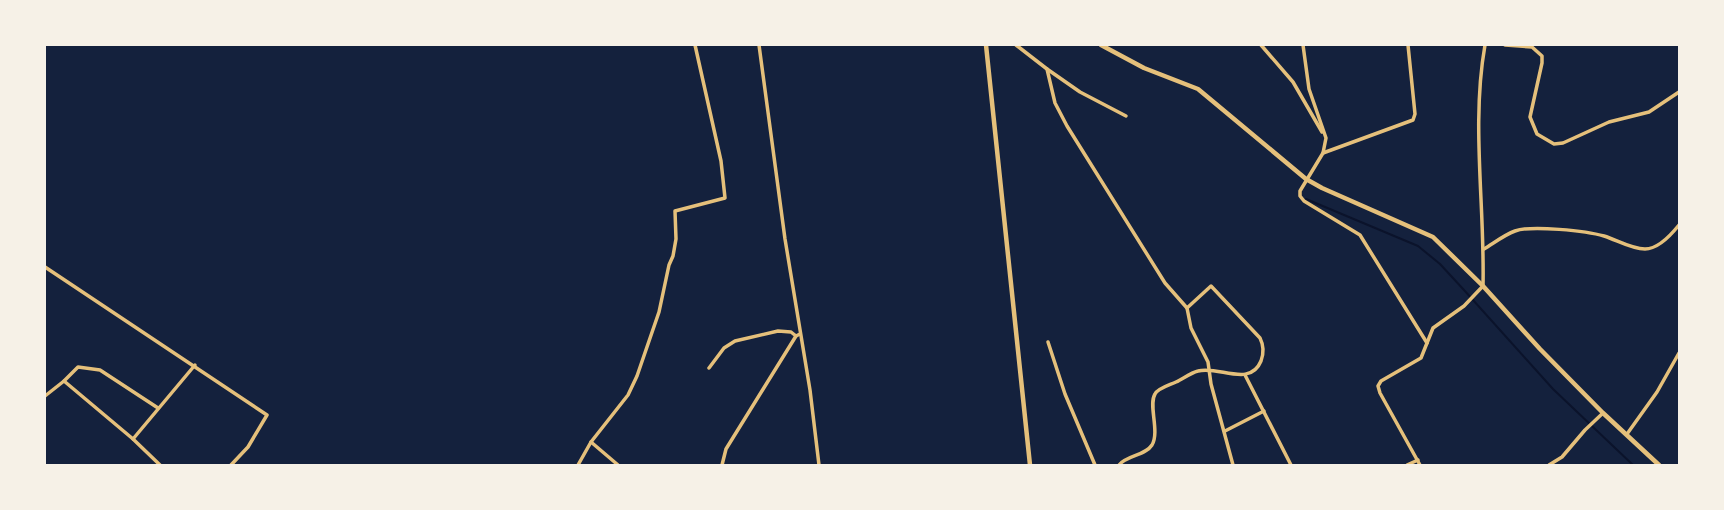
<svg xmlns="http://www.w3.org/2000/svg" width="1724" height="510" font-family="'PT Sans Narrow',sans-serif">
  <rect width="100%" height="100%" fill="#14213d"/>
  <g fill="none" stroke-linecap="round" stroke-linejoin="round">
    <polyline stroke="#0b132b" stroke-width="2" points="1306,199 1418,246 1440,264 1464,290 1553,389 1633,465"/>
    <g stroke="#e5c07b" stroke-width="3.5">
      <polyline points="759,45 785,239 810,390 819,465"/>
      <polyline points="1016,45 1047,69 1055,103 1067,126 1165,283 1187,308 1191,328 1208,362 1211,384 1233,465"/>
      <polyline points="1261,45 1293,82 1322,132"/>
      <polyline points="1303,45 1309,89 1326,138 1323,153 1300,191 1300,196 1304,201 1360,235 1427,343"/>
      <polyline points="1505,45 1532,47 1542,56 1542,63 1530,117 1537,134 1554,144 1563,143 1609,122 1649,112 1679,92"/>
      <polyline points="1047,69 1080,92 1126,116"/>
      <polyline points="1323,153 1413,120 1415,114 1408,45"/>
      <path d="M1484 249C1494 243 1504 235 1515 231 1531 225 1587 231 1604 236 1617 240 1631 249 1645 249 1658 249 1671 235 1679 225"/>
      <polyline points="45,267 267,415 248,447 231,465"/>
      <polyline points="1048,342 1065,394 1095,465"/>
      <polyline points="709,368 724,348 735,341 778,331 791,332 796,336"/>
      <polyline points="1245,375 1291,465"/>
      <polyline points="64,381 78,367 100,370 158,408"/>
      <polyline points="45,396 64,381 133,439 160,465"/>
      <polyline points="1225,431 1264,411"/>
      <polyline points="1627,434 1657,392 1679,353"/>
      <polyline points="133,439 195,365"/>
      <polyline points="591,442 618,465"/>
      <polyline points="578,465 591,442 628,395 637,376 659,312 669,265 673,256 676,239 675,211 725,198 721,161 695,45"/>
      <polyline points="722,465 726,449 796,336 800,334"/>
      <path d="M1119 465C1127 455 1145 456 1152 445 1160 431 1148 405 1155 394 1158 388 1170 385 1176 382 1183 379 1190 373 1198 371 1218 365 1250 388 1261 361 1264 353 1264 346 1260 338L1211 286 1187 308"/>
      <polyline points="1407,465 1418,460"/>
      <path d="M1420 465 1380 393 1378 386 1381 381 1421 358 1433 328 1464 306 1483 286C1485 206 1471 124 1485 45"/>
      <polyline points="1549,465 1562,457 1585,430 1603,413"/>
    </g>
    <g stroke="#e5c07b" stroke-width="4.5">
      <polyline points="986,45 1030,465"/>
      <polyline points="1101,45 1144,68 1198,89 1306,179 1322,188 1433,237 1483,286 1540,349 1603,413 1659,465"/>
    </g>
  </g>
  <rect width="1724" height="510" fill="none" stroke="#f6f1e7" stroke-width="92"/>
</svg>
